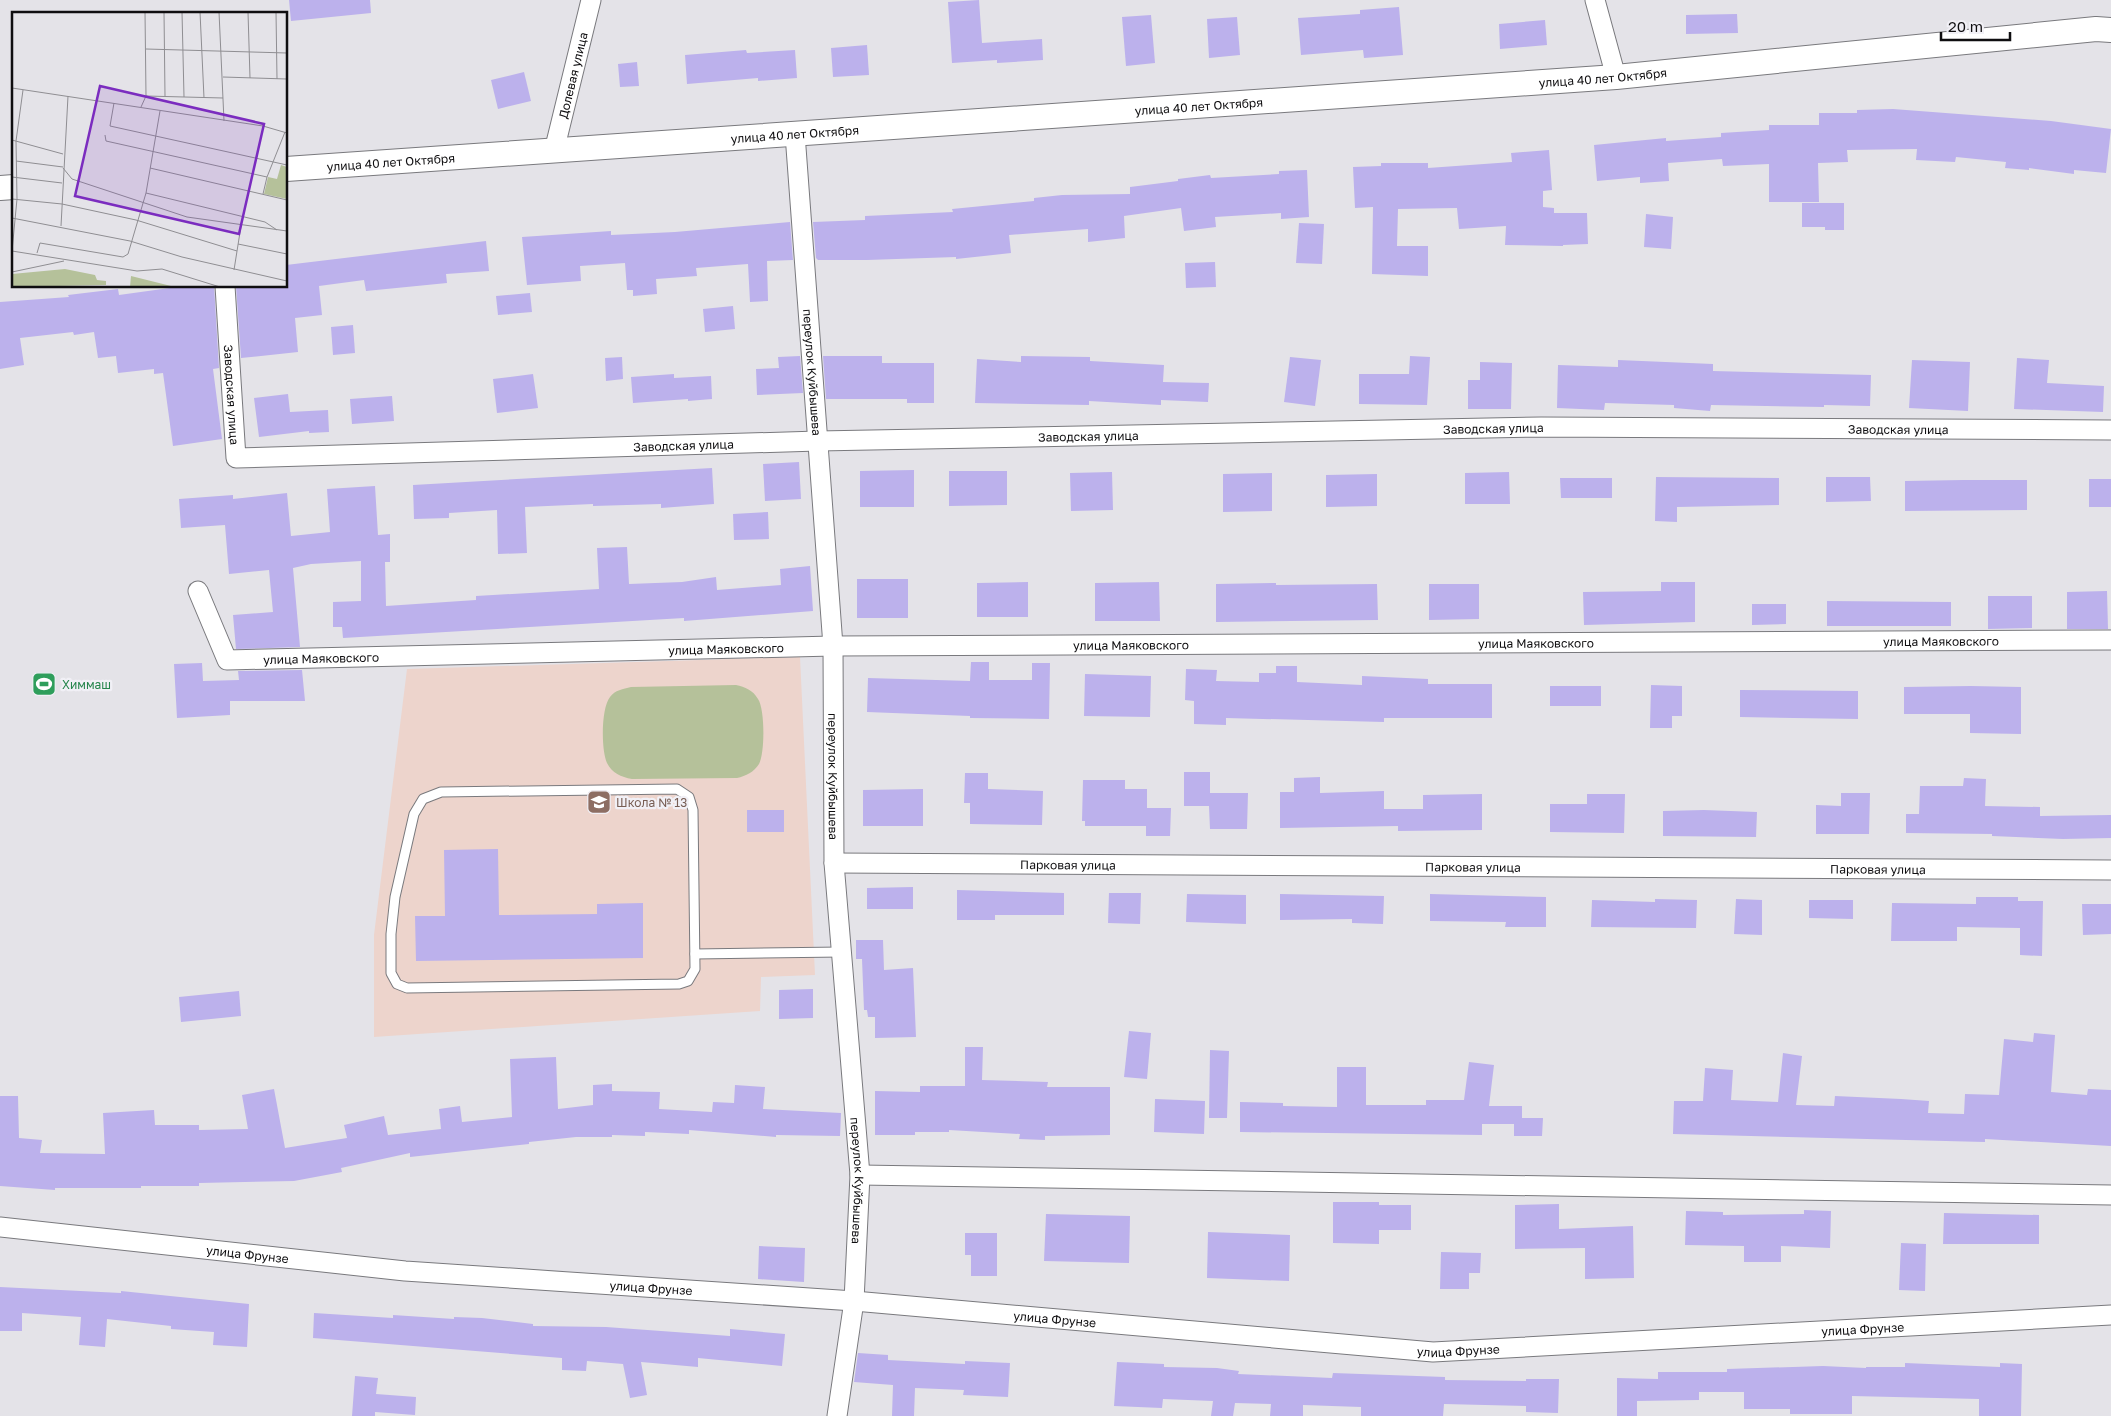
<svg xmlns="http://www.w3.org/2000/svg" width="2111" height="1416" font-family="'Golos Text',sans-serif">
  <rect width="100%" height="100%" fill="#e4e3e8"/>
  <polygon fill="#edd4cc" points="800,657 815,975 761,977 760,1011 374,1037 374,935 407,669"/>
  <path fill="#b5c19a" d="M736 685C745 687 753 690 758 699 765 709 765 753 759 764 754 772 746 776 737 778L632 779C621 777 612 773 607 763 601 750 601 708 610 697 615 690 623 689 631 687Z"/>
  <g fill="#bcb1ec">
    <polygon points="289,0 370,0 371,13 291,21"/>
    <polygon points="979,0 982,43 1042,39 1043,60 997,63 997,60 952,63 948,2"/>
    <polygon points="1399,7 1403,55 1364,58 1363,50 1301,55 1298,18 1360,14 1360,10"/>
    <polygon points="1737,14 1738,33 1686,34 1686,15"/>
    <polygon points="1151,15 1155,63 1126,66 1122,17"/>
    <polygon points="1237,17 1240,55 1209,58 1207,19"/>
    <polygon points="1545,20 1547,45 1500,49 1499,24"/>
    <polygon points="867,45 869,75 833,77 831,48"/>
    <polygon points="746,50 747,53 795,50 797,78 758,81 758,78 687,84 685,55"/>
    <polygon points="637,62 639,86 620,87 618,64"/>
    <polygon points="524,72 531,101 498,109 491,80"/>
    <polygon points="1893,109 2051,121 2111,129 2106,173 2074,170 2074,174 2029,168 2029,170 2005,168 2006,162 1956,157 1955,162 1916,160 1917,149 1847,150 1848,162 1818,163 1819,202 1769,202 1769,164 1723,166 1722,159 1668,163 1669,181 1640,183 1640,177 1597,181 1594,145 1666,138 1666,141 1721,137 1721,133 1769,130 1769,125 1819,125 1819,113 1857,113 1857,110"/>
    <polygon points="1549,150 1552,190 1543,191 1543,207 1554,208 1554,213 1587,213 1588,244 1563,245 1563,246 1505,245 1506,226 1459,229 1457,208 1398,209 1397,246 1428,246 1428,276 1372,274 1373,207 1355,208 1353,167 1381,166 1381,163 1428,163 1428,168 1512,162 1511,153"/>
    <polygon points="1307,170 1309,217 1281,219 1281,213 1215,217 1216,227 1184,231 1181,208 1124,216 1125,238 1088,242 1088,229 1009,235 1011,253 984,256 956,259 956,257 867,260 818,260 816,258 813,222 865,220 865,216 953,212 952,209 1034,201 1034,198 1062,195 1130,194 1130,187 1178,181 1178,179 1210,175 1211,178 1279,174 1279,171"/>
    <polygon points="1802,203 1844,203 1844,230 1825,230 1825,227 1802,227"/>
    <polygon points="1646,214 1673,217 1671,249 1644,247"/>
    <polygon points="790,222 793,260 767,261 768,301 750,302 748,264 696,268 697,276 656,279 657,294 633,296 633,290 627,290 625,263 580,266 581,281 527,285 522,237 611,231 611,235 675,232"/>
    <polygon points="1299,223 1324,224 1322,264 1296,263"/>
    <polygon points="486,241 489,271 446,274 447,283 366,291 364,280 319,286 322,315 295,318 298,352 241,358 236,286 286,286 286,265"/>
    <polygon points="1215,262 1216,287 1186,288 1185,263"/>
    <polygon points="184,286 214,286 219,368 213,369 222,439 173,446 163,373 154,374 154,369 118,373 116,356 98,358 94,332 74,335 73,332 20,338 24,365 0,369 0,302 69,297 68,295 118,289 119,295"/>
    <polygon points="530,293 532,312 498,315 496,296"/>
    <polygon points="733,306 735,329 705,332 703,309"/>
    <polygon points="353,325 355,353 333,355 331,327"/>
    <polygon points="800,356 803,393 757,395 756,369 779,368 778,357"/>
    <polygon points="823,356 882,356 882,363 934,363 934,403 907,403 907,399 826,399"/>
    <polygon points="1021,356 1090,357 1090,361 1164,365 1163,382 1209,383 1208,402 1161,400 1161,405 1089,401 1089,405 975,403 977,359 1021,362"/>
    <polygon points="1410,356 1430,357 1427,405 1359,404 1359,374 1409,374"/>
    <polygon points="622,357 623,379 606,381 605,358"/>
    <polygon points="1290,357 1321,360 1315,406 1284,402"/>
    <polygon points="2017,358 2049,360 2047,383 2104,386 2103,412 2014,409"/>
    <polygon points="1618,360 1713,364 1713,371 1871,375 1870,406 1824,405 1824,407 1711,405 1710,411 1674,408 1674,405 1605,403 1604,410 1557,408 1558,365 1618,367"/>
    <polygon points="1912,360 1970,362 1968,411 1909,408"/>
    <polygon points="1480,362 1512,363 1511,409 1468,409 1468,380 1480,380"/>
    <polygon points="533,374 538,408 497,413 493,379"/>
    <polygon points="674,374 674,378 711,376 712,399 688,401 688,399 633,403 631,377"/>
    <polygon points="288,394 290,412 328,410 329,432 309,433 309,431 259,437 254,398"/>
    <polygon points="392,396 394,421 352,424 350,399"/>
    <polygon points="799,462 801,499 765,501 763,464"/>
    <polygon points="712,468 714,504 661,508 661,504 593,506 593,504 525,507 527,553 498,554 497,510 449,513 449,518 414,519 413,485"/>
    <polygon points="914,470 914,507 860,507 860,471"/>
    <polygon points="949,471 1007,471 1007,505 949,506"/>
    <polygon points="1112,472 1113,510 1071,511 1070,473"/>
    <polygon points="1509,472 1510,504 1465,504 1465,473"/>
    <polygon points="1272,473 1272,511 1223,512 1223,474"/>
    <polygon points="1377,474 1377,506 1326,507 1326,475"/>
    <polygon points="1656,477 1779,478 1779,505 1677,507 1677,522 1655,521"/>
    <polygon points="1826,477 1870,477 1871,501 1826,502"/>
    <polygon points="1560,478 1612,478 1612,498 1561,498"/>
    <rect x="2089" y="479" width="22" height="28"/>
    <polygon points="1963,480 2027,480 2027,510 1905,511 1905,481"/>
    <polygon points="375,486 378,535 390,534 390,562 385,562 386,606 476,600 476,596 599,589 597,548 627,547 629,584 682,582 716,577 717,590 781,585 780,569 810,566 813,611 684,621 684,618 343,638 342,627 333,627 333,602 361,601 361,561 311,564 293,568 300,647 236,649 233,615 273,612 269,570 229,574 225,525 181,528 179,499 233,495 233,499 287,493 291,536 330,532 327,489"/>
    <polygon points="768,512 769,539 734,540 733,514"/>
    <rect x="857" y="579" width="51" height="39"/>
    <polygon points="1028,582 1028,617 977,617 977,583"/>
    <polygon points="1159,582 1160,621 1095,621 1095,583"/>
    <polygon points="1661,582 1695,582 1695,622 1584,625 1583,592 1661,591"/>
    <polygon points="1276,583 1276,585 1377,584 1378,620 1216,622 1216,584"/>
    <polygon points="1429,584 1479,584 1479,619 1429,620"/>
    <polygon points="2107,591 2108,629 2067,629 2067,592"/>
    <polygon points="1988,596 2032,596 2032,628 1988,629"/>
    <polygon points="1827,601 1951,602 1951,626 1827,626"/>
    <polygon points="1752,604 1786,604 1786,624 1752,625"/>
    <polygon points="971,662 989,662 989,680 1032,680 1032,663 1050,663 1049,719 970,718 970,716 867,712 868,678 970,681"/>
    <polygon points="202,663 203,681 239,680 238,671 302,670 305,701 230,701 230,715 177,718 174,664"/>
    <polygon points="1276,666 1297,666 1297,682 1362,685 1362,676 1428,679 1428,684 1492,684 1492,718 1384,718 1384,722 1226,718 1226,725 1194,724 1194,701 1185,700 1186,669 1217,670 1216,681 1259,682 1259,673 1276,673"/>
    <polygon points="1085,674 1151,676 1150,717 1084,716"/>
    <polygon points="1651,685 1682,686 1682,716 1672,716 1672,728 1650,728"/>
    <rect x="1550" y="686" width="51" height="20"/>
    <polygon points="1971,686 2021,687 2021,734 1970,733 1970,714 1904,714 1904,687"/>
    <polygon points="1740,690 1858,691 1858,719 1740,717"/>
    <polygon points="1184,772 1210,772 1210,793 1248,793 1247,829 1210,829 1209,806 1184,806"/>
    <polygon points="965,773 988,773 988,789 1043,791 1042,825 970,824 970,803 964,803"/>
    <polygon points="1320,777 1320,793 1384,791 1384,809 1423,809 1423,795 1482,794 1482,830 1398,831 1398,826 1280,828 1280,792 1294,792 1294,778"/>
    <polygon points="1964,778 1986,779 1985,806 2040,807 2040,816 2111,815 2111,838 2063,839 1992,836 1992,834 1906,833 1906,814 1919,814 1920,786 1963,786"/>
    <polygon points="1083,780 1125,780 1125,789 1147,789 1147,808 1171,808 1170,836 1146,836 1146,826 1085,826 1085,821 1082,821"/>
    <polygon points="923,789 923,826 863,826 863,790"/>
    <polygon points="1841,793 1870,793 1869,834 1816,834 1816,805 1841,806"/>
    <polygon points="1587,794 1625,794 1624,833 1550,832 1550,804 1587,804"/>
    <rect x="747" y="810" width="37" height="22"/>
    <polygon points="1704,810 1757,812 1756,837 1663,836 1663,811"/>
    <polygon points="498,849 499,915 597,914 597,904 643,903 643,958 416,961 415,916 445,916 444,850"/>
    <polygon points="913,887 913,909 867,909 867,888"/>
    <polygon points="957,890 1064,893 1064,915 995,915 995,920 957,920"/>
    <polygon points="1109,893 1141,893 1140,924 1108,923"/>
    <polygon points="1187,894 1246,895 1246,924 1186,922"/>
    <polygon points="1280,894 1384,896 1383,924 1352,923 1352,919 1280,920"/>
    <polygon points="1430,894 1546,897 1546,927 1505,927 1506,922 1430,921"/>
    <polygon points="1976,897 2018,897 2018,901 2043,901 2042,956 2020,955 2020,928 1957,927 1957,941 1891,941 1892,903 1976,904"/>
    <polygon points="1655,899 1697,900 1696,928 1591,927 1592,900 1655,902"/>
    <polygon points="1736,899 1762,900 1762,935 1734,934"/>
    <polygon points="1809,900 1853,900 1853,919 1809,918"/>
    <polygon points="2082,904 2111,904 2111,934 2083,935"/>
    <polygon points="856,940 883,940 884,970 913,968 916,1037 875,1038 875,1017 868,1017 867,1010 864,1010 862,959 856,959"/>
    <polygon points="813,989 813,1018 779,1019 779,990"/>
    <polygon points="239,991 241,1016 181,1022 179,997"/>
    <polygon points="1129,1031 1151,1033 1147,1079 1124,1077"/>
    <polygon points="2034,1033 2055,1035 2051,1092 2087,1095 2088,1089 2111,1090 2111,1146 1985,1139 1985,1142 1673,1134 1674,1101 1703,1101 1705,1068 1733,1070 1731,1100 1778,1102 1783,1053 1802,1056 1796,1105 1834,1106 1835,1096 1901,1099 1929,1101 1928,1113 1964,1114 1965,1094 1999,1095 2004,1039 2033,1042"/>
    <polygon points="965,1047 983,1047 982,1080 1048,1082 1047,1087 1110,1087 1110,1135 1045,1136 1045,1140 1019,1139 1020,1134 949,1130 949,1132 915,1132 915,1135 875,1135 875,1091 920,1092 920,1086 965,1086"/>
    <polygon points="1210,1050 1229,1051 1227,1118 1209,1118"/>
    <polygon points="556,1057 558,1109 593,1105 593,1085 612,1084 612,1091 660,1092 659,1109 712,1112 713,1102 734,1103 735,1085 765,1087 763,1109 841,1113 840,1136 776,1135 776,1137 689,1130 689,1134 645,1132 645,1136 612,1135 612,1137 576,1137 529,1142 529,1144 410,1157 410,1153 341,1168 342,1172 294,1181 199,1183 199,1186 141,1186 141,1188 55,1188 55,1190 0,1186 0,1096 18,1096 19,1138 42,1140 40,1153 105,1154 103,1113 154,1110 155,1125 199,1125 199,1130 248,1129 242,1095 274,1089 285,1148 347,1138 344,1125 384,1116 388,1135 441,1129 439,1109 460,1106 462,1122 512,1117 510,1059"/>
    <polygon points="1469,1062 1494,1065 1489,1106 1522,1106 1522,1118 1543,1118 1542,1136 1514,1136 1514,1124 1482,1124 1482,1135 1240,1132 1240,1102 1283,1103 1283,1106 1337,1107 1337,1067 1366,1067 1366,1105 1426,1105 1426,1100 1464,1100"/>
    <polygon points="1155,1099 1205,1101 1204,1134 1154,1132"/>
    <polygon points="1333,1202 1379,1202 1379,1205 1411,1205 1411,1230 1379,1230 1379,1244 1333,1243"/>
    <polygon points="1559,1204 1559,1229 1633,1226 1634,1278 1585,1279 1585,1248 1515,1249 1515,1205"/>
    <polygon points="1804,1210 1831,1211 1830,1248 1781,1246 1781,1262 1744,1262 1744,1246 1685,1245 1686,1211 1723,1212 1723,1215 1804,1214"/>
    <polygon points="1944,1213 2039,1215 2039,1244 1943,1244"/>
    <polygon points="1046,1214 1130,1216 1129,1263 1044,1261"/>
    <polygon points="1208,1232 1290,1235 1289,1281 1207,1278"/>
    <polygon points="965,1233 997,1233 997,1276 971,1276 971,1255 965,1255"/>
    <polygon points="1901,1243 1926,1244 1925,1291 1899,1290"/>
    <polygon points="759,1246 805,1248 804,1282 758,1279"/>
    <polygon points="1441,1252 1481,1253 1480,1273 1469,1273 1469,1289 1440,1289"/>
    <polygon points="0,1287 121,1293 121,1291 249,1304 247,1347 213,1345 214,1332 171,1329 171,1326 107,1319 105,1347 79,1345 81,1317 22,1313 22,1331 0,1331"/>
    <polygon points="314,1313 393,1318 393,1315 454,1319 454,1317 482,1318 533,1324 533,1326 606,1327 730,1336 730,1329 785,1334 782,1366 698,1358 698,1367 641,1362 647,1395 630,1398 623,1364 587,1361 586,1371 562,1370 562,1358 313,1338"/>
    <polygon points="858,1353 888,1355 888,1360 965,1364 965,1361 1010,1363 1008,1397 963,1395 964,1390 915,1388 914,1416 892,1416 893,1385 854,1382"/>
    <polygon points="1117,1362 1164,1364 1164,1367 1217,1368 1239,1371 1238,1374 1332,1378 1333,1373 1445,1377 1445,1380 1526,1381 1526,1379 1559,1379 1558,1413 1526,1412 1526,1406 1444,1404 1443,1416 1361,1416 1361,1407 1303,1405 1303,1416 1270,1416 1271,1404 1235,1403 1233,1416 1211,1416 1213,1401 1163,1399 1162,1408 1114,1406"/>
    <polygon points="1905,1363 2000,1367 2000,1363 2022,1364 2021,1416 1979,1416 1979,1399 1852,1396 1852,1414 1790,1414 1790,1409 1744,1409 1744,1392 1699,1392 1699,1400 1637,1401 1637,1416 1617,1416 1617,1378 1658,1379 1658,1372 1727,1372 1727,1369 1823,1366 1866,1368 1866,1367 1905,1367"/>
    <polygon points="355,1376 378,1378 376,1394 416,1397 415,1415 375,1412 375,1416 352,1416"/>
  </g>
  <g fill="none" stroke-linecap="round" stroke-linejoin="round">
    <g stroke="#79797d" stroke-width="11">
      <g id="service">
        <polygon points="677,789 689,797 693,810 695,969 688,981 679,984 407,988 397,984 391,973 391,934 395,897 414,814 423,799 441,792"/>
        <polyline points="695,954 842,952"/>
      </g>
    </g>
    <g stroke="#79797d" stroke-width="21">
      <g id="minor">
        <polyline points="1595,0 1616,77"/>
        <path id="s1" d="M795 134 833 646 834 863 860 1175 854 1301 837 1416"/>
        <path id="s2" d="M554 151 591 0"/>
        <path id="s3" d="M225 286 236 458 818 441 1541 427 2111 430"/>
        <path id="s4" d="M198 591 227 660 833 646 2111 640"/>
        <path id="s5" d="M834 863 2111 870"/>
        <polyline points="860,1175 2111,1195"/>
        <path id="s6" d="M0 1227 405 1271 854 1301 1433 1352 2111 1315"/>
      </g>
    </g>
    <g stroke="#79797d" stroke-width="26">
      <g id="tertiary">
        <path id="s7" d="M286 169 1616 77 2096 29 2111 30"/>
        <polyline points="0,188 14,187"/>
      </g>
    </g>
    <use href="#service" stroke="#fff" stroke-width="9"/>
    <use href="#minor" stroke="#fff" stroke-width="19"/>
    <use href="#tertiary" stroke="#fff" stroke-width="24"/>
  </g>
  <defs>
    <g id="stadium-square" transform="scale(1.25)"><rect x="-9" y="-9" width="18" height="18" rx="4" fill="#2e9e5b" stroke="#f1f0f6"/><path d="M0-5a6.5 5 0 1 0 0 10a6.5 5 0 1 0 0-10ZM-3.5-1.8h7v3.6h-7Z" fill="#fff"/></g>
    <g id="school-square" transform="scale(1.25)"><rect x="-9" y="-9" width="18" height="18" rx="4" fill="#8d6e63" stroke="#f1f0f6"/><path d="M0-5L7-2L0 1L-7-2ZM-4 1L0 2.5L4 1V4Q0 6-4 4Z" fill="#fff"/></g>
  </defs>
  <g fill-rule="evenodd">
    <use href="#stadium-square" x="44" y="684"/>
    <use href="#school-square" x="599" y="802"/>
  </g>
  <g text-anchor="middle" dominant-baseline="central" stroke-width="4.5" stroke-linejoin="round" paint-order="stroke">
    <g font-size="12" fill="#0f0e10" stroke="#f1f0f6">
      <text stroke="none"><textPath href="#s2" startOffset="78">Долевая улица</textPath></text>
      <text stroke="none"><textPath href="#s7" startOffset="1320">улица 40 лет Октября</textPath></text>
      <text stroke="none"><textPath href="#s7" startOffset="915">улица 40 лет Октября</textPath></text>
      <text stroke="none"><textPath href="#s7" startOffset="510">улица 40 лет Октября</textPath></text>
      <text stroke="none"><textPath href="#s7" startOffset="105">улица 40 лет Октября</textPath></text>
      <text stroke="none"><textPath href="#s1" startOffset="239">переулок Куйбышева</textPath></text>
      <text stroke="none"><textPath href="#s3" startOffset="109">Заводская улица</textPath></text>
      <text stroke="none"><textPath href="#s3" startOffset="1430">Заводская улица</textPath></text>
      <text stroke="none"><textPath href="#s3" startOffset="1835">Заводская улица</textPath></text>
      <text stroke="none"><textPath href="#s3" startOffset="1025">Заводская улица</textPath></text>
      <text stroke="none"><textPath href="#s3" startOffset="620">Заводская улица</textPath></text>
      <text stroke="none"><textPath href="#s4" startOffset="1789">улица Маяковского</textPath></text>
      <text stroke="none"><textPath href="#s4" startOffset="1384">улица Маяковского</textPath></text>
      <text stroke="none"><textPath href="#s4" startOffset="979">улица Маяковского</textPath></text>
      <text stroke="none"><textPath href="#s4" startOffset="574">улица Маяковского</textPath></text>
      <text stroke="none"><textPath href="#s4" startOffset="169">улица Маяковского</textPath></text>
      <text stroke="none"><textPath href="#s1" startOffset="644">переулок Куйбышева</textPath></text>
      <text stroke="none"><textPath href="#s5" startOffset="234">Парковая улица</textPath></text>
      <text stroke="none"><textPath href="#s5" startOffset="639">Парковая улица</textPath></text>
      <text stroke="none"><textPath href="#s5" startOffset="1044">Парковая улица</textPath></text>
      <text stroke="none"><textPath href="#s1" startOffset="1049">переулок Куйбышева</textPath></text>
      <text stroke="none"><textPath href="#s6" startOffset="249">улица Фрунзе</textPath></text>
      <text stroke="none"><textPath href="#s6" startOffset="654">улица Фрунзе</textPath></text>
      <text stroke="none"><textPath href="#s6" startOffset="1059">улица Фрунзе</textPath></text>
      <text stroke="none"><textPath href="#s6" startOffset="1869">улица Фрунзе</textPath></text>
      <text stroke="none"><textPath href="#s6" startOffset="1464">улица Фрунзе</textPath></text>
    </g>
    <g font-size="12" fill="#27864d" stroke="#f1f0f6" text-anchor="start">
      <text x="62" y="684">Химмаш</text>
    </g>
    <g font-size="12" fill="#785e54" stroke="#f1f0f6" text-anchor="start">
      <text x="616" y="802">Школа № 13</text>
    </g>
  </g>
  <g transform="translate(12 12)">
    <rect width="275" height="275" fill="#e4e3e8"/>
    <path d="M269 153 275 155V187L252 182 256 165 265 167ZM53 257 83 263 85 268 94 269V273L0 275V262ZM119 264 163 275H118Z" fill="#b5c19a"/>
    <path fill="none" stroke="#8f8e92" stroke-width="1" d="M152 0 153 84M170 0 172 85M188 0 192 86M207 0 212 109M236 0 238 66M264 0 265 67M134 37 275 41M211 65 275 67M0 76 251 114 275 121M11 78 4 129 5 187 0 239 125 259 150 257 208 275M134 84 211 86M102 91 98 114 275 153M129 95 134 84 133 0M93 123 94 129 255 165M0 128 51 142M4 149 51 155M51 156 60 167 175 205 275 219M138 156 275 188M0 165 50 171M134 181 253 210 265 218M251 182 255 165 273 120M0 187 50 192 124 208 225 239M0 206 118 229 170 245 275 269M49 214 56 84M226 232 275 242M25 241 28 231 111 245 116 242 134 181 148 99M222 258 229 214M0 260 52 249"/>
    <path fill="#7b2cbf" fill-opacity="0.15" stroke="#7b2cbf" stroke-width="2.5" d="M88 74 252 112 227 222 63 184Z"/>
    <rect width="275" height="275" fill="none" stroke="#0f0e10" stroke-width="2.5"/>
  </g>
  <path d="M1941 32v8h69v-8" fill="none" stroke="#0f0e10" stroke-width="2.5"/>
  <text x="1948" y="32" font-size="15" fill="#0f0e10" stroke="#f1f0f6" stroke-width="4" paint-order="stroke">20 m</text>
</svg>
